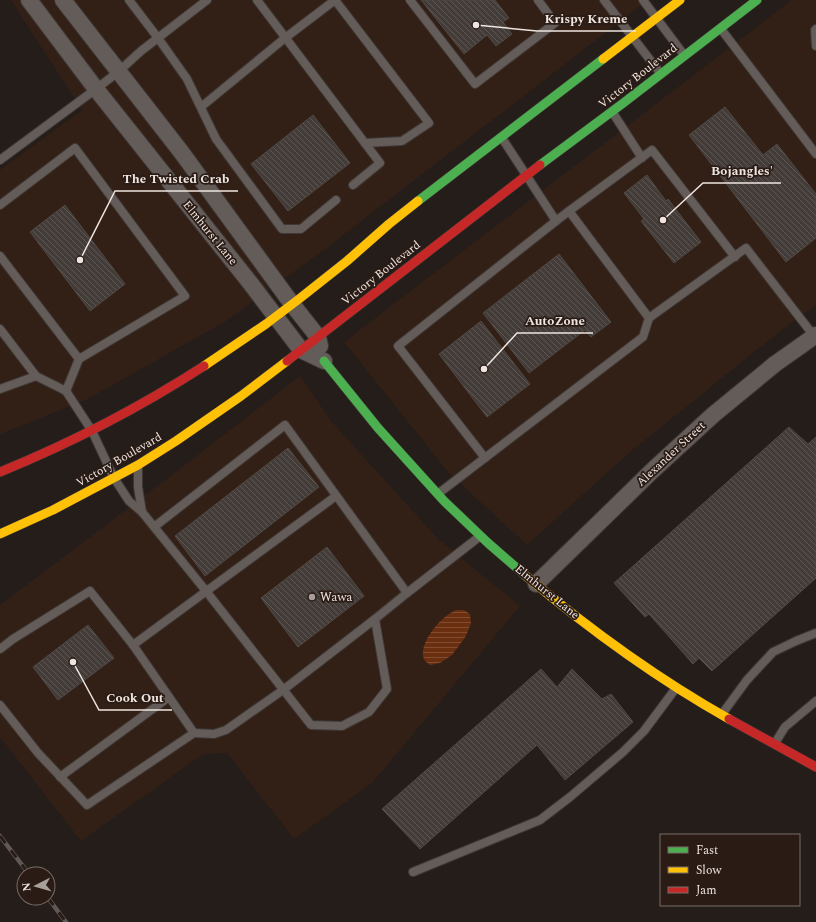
<svg xmlns="http://www.w3.org/2000/svg" width="816" height="922" font-family="Spectral,serif">
  <defs>
    <pattern id="water-rules" width="6" height="5" patternUnits="userSpaceOnUse"><rect width="6" height="5" fill="#6a2f0f"/><path d="M0 2.5h6" fill="none" stroke="#804d32"/></pattern>
    <pattern id="building-back-hatch" width="6" height="6" patternUnits="userSpaceOnUse"><rect width="6" height="6" fill="#433c39"/><path d="M-1 5l2 2M0 0l6 6M5-1l2 2" fill="none" stroke="#5e5855"/></pattern>
  </defs>
  <rect width="100%" height="100%" fill="#251d1a"/>
  <g fill="#322017">
    <polygon points="11,0 648,0 325,249 226,321 88,399 0,434 0,170 82,110"/>
    <polygon points="792,0 816,0 816,305 784,328 630,452 527,545 448,472 344,342"/>
    <polygon points="300,376 332,422 439,540 520,606 372,783 294,839 227,753 203,754 81,841 0,737 0,605 185,465"/>
  </g>
  <path fill="url(#water-rules)" d="M456 610H464L470 614 471 623 466 636 452 655 440 663 430 665C430 665 425 661 425 661 417 647 435 625 445 617 448 614 452 612 456 610Z"/>
  <g fill="url(#building-back-hatch)" stroke="#4f4844">
    <polygon points="421,0 495,0 509,18 503,22 512,34 496,46 487,35 464,54"/>
    <polygon points="725,107 763,155 777,144 816,194 816,238 786,262 689,135"/>
    <polygon points="313,115 350,163 288,211 251,164"/>
    <polygon points="647,175 666,201 668,199 701,242 674,263 641,221 644,219 624,193"/>
    <polygon points="65,205 125,284 90,311 30,232"/>
    <polygon points="559,254 611,322 591,337 585,330 529,373 483,313"/>
    <polygon points="481,321 530,384 487,417 439,354"/>
    <polygon points="789,427 808,444 816,437 816,578 712,671 699,658 693,664 649,614 645,617 614,583"/>
    <polygon points="288,448 319,487 205,576 175,536"/>
    <polygon points="327,547 364,596 298,647 261,598"/>
    <polygon points="88,625 114,658 58,700 33,667"/>
    <polygon points="541,669 557,687 572,669 602,699 611,694 633,722 565,780 537,745 420,849 382,809"/>
  </g>
  <g fill="none" stroke-linecap="round" stroke-linejoin="round">
    <g stroke="#3f3835" stroke-width="10">
      <g id="lane">
        <polyline points="129,0 158,38 187,79 216,139 282,229 301,229 336,200"/>
        <polyline points="257,0 380,163 353,185"/>
        <polyline points="335,0 429,123 402,141 365,143"/>
        <polyline points="410,0 475,84 555,23 538,0"/>
        <polyline points="604,0 661,74"/>
        <polyline points="643,0 684,55"/>
        <polyline points="721,29 816,154"/>
        <polyline points="816,29 815,30 816,46"/>
        <polyline points="201,107 285,38 335,0"/>
        <polyline points="613,113 642,158"/>
        <polyline points="0,160 96,89 118,72 141,51 207,0"/>
        <polyline points="0,205 75,148 185,296 79,359 0,256"/>
        <polyline points="569,211 652,150 735,257"/>
        <polyline points="649,318 746,248 814,336"/>
        <polyline points="0,329 36,376 66,391 92,431 114,478 129,501 142,512 206,591 311,725 342,726 369,712 387,689 375,619 407,593 285,425 154,527"/>
        <polyline points="0,389 36,376"/>
        <polyline points="66,391 79,359"/>
        <polyline points="485,458 398,346 556,221"/>
        <polyline points="138,467 138,487 142,512"/>
        <polyline points="439,493 643,337 649,318 569,211 556,221 502,138"/>
        <polyline points="407,593 479,537"/>
        <polyline points="0,649 13,639 90,591 133,645"/>
        <polyline points="0,705 38,753 87,805 194,733 133,645 336,496"/>
        <polyline points="722,714 747,680 773,652 796,641 816,633"/>
        <polyline points="194,733 214,734 226,730 283,690 375,619"/>
        <polyline points="775,743 785,727 816,701"/>
        <polyline points="60,777 169,697"/>
        <polyline points="413,872 540,820 570,797 623,752 644,731 676,688"/>
      </g>
    </g>
    <g stroke="#3f3835" stroke-width="18">
      <g id="street">
        <polyline points="29,0 96,89 251,284 301,350 324,361"/>
        <polyline points="63,0 182,153 292,304 318,337 320,346"/>
        <polyline points="536,584 653,470 713,415 775,364 816,335"/>
      </g>
    </g>
    <g stroke="#3f3835" stroke-width="10">
      <g id="fast">
        <polyline points="540,165 622,104 757,0"/>
        <polyline points="418,201 603,59"/>
        <polyline points="324,361 378,428 444,501 488,543 526,576"/>
      </g>
    </g>
    <g stroke="#3f3835" stroke-width="10">
      <g id="slow">
        <polyline points="603,59 680,0"/>
        <polyline points="204,366 266,324 299,299 347,261 389,224 418,201"/>
        <polyline points="0,534 53,510 138,465 176,441 241,396 287,361"/>
        <path d="M526 576C589 629 658 679 729 719"/>
      </g>
    </g>
    <g stroke="#3f3835" stroke-width="10">
      <g id="jam">
        <polyline points="287,361 540,165"/>
        <path d="M0 472C71 443 139 408 204 366"/>
        <polyline points="729,719 816,767"/>
      </g>
    </g>
    <use href="#lane" stroke="#635c59" stroke-width="8"/>
    <use href="#street" stroke="#635c59" stroke-width="16"/>
    <use href="#fast" stroke="#4caf50" stroke-width="9"/>
    <use href="#slow" stroke="#ffc107" stroke-width="9"/>
    <use href="#jam" stroke="#c62828" stroke-width="9"/>
    <g stroke="#605856" stroke-width="4.5">
      <g id="rail">
        <polyline points="0,836 29,874"/>
        <polyline points="48,898 66,922"/>
      </g>
    </g>
    <use href="#rail" stroke="#2a1b15" stroke-width="3" stroke-dasharray="9" stroke-linecap="butt"/>
  </g>
  <circle fill="#a89f9b" stroke="#2a1b15" stroke-width="1.5" cx="312" cy="597" r="4"/>
  <g text-anchor="middle" dominant-baseline="central" stroke-width="3.5" stroke-linejoin="round" paint-order="stroke">
    <g font-size="12" fill="#efe5e0" stroke="#2a1b15">
      <text transform="translate(638 76) rotate(-38)">Victory Boulevard</text>
      <text transform="translate(210 233) rotate(51)">Elmhurst Lane</text>
      <text transform="translate(381 273) rotate(-38)">Victory Boulevard</text>
      <text transform="translate(671 454) rotate(-43)">Alexander Street</text>
      <text transform="translate(119 460) rotate(-30)">Victory Boulevard</text>
      <text transform="translate(547 592) rotate(39)">Elmhurst Lane</text>
    </g>
    <g font-size="12" fill="#efe5e0" stroke="#2a1b15" text-anchor="start">
      <text x="320" y="597">Wawa</text>
    </g>
  </g>
  <path fill="none" stroke="#efe5e0" stroke-width="1.5" d="M476 25L537 31H636M663 220L703 183H781M80 260L115 191H238M484 369L517 333H593M73 662L99 710H172"/>
  <g fill="#efe5e0" stroke="#2a1b15" stroke-width="1.5">
    <circle cx="476" cy="25" r="4"/>
    <circle cx="663" cy="220" r="4"/>
    <circle cx="80" cy="260" r="4"/>
    <circle cx="484" cy="369" r="4"/>
    <circle cx="73" cy="662" r="4"/>
  </g>
  <g font-size="13" text-anchor="middle" font-weight="bold" fill="#efe5e0" stroke="#2a1b15" stroke-width="3.5" stroke-linejoin="round" paint-order="stroke">
    <text x="586" y="23">Krispy Kreme</text>
    <text x="742" y="175">Bojangles'</text>
    <text x="176" y="183">The Twisted Crab</text>
    <text x="555" y="325">AutoZone</text>
    <text x="135" y="702">Cook Out</text>
  </g>
  <rect x="660" y="834" width="140" height="72" fill="#2a1b15" stroke="#796c66"/>
  <rect x="668" y="847" width="20" height="6" fill="#4caf50" stroke="#796c66"/>
  <text x="696" y="854" font-size="12" fill="#efe5e0">Fast</text>
  <rect x="668" y="867" width="20" height="6" fill="#ffc107" stroke="#796c66"/>
  <text x="696" y="874" font-size="12" fill="#efe5e0">Slow</text>
  <rect x="668" y="887" width="20" height="6" fill="#c62828" stroke="#796c66"/>
  <text x="696" y="894" font-size="12" fill="#efe5e0">Jam</text>
  <g transform="translate(36 886) rotate(264)"><circle r="19" fill="#2a1b15" stroke="#796c66"/>
  <path d="M0-3L7 15L0 10L-7 15Z" fill="#a89f9b"/>
  <text y="-6" font-size="11" font-weight="bold" text-anchor="middle" fill="#efe5e0">N</text>
  </g>
</svg>
